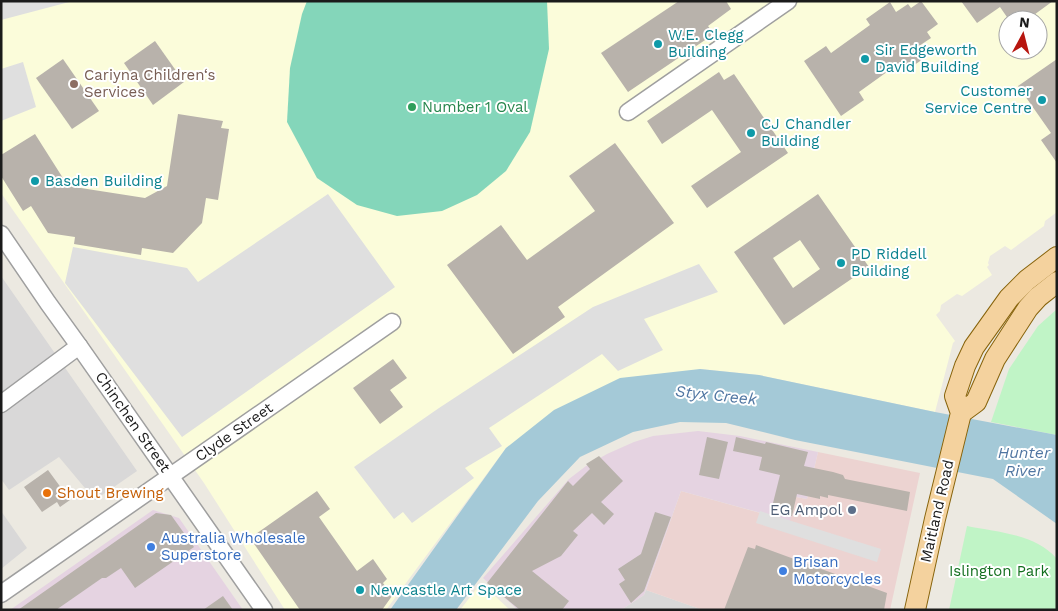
<svg xmlns="http://www.w3.org/2000/svg" width="1058" height="611" font-family="'Work Sans',sans-serif">
  <rect width="100%" height="100%" fill="#ece9e1"/>
  <g fill="#d9d8d8">
    <polygon points="1,276 137,471 95,500 59,457 9,490 1,479"/>
    <polygon points="1,511 27,548 1,569"/>
    <polygon points="646,590 703,610 621,610 644,595"/>
  </g>
  <polygon fill="#ecd3d1" points="818,452 920,473 890,610 703,610 646,590 681,491 789,521 796,497 807,499"/>
  <g fill="#e5d3e1">
    <polygon points="698,431 740,436 818,452 807,499 796,497 790,521 681,491 644,595 621,610 518,610 483,578 569,479 586,466 607,454 634,442 653,436"/>
    <polygon points="153,510 179,518 243,610 10,610"/>
  </g>
  <g fill="#fbfcda" fill-rule="evenodd">
    <path d="M1 1H1057V212L1045 221 1044 226 1011 250 1005 246 990 256 988 263 989 265 987 267 992 275 962 296 957 294 941 305 940 311 936 315 955 341 953 343 935 412 759 375 700 369 506 448 386 610H285L204 483 1 193ZM1008 20H1038V50H1008Z"/>
    <polygon points="481,583 510,610 460,610"/>
  </g>
  <g fill="#c0f4c6">
    <polygon points="1057,309 1057,435 991,422 1009,369 1038,326"/>
    <path d="M967 526C997 532 1036 534 1057 559V610H949Z"/>
  </g>
  <polygon fill="#84d6ba" points="307,1 547,1 549,49 530,132 506,171 477,195 442,211 397,216 357,205 317,178 287,122 290,68 302,14"/>
  <g fill="#dfdfdf">
    <polygon points="1,1 73,1 1,20"/>
    <polygon points="23,62 36,107 1,121 1,69"/>
    <polygon points="328,194 395,287 182,437 65,283 73,247 187,268 198,282"/>
    <polygon points="699,264 718,292 644,319 663,350 618,371 602,354 489,428 502,446 465,468 474,478 412,523 403,512 394,519 354,467 439,408 593,307"/>
    <polygon points="760,511 881,549 877,562 756,523"/>
  </g>
  <polygon fill="#a4c9d7" points="700,369 759,375 935,412 1057,435 1057,524 993,479 795,440 726,423 680,422 633,432 580,457 538,501 456,610 390,610 506,448 554,410 620,378"/>
  <g fill="#b8b2ab" fill-rule="evenodd">
    <polygon points="679,1 726,1 731,9 708,26 714,34 628,92 601,53"/>
    <polygon points="921,1 938,24 927,32 931,38 919,46 926,57 904,72 898,64 859,92 864,100 841,116 804,61 826,46 831,53 870,25 866,19 890,2 896,12 908,4 911,8"/>
    <polygon points="961,1 1053,1 1027,20 1009,20 1000,7 977,23"/>
    <polygon points="155,41 184,82 153,105 124,63"/>
    <polygon points="63,59 99,111 72,129 36,78"/>
    <polygon points="1057,59 1057,163 1041,140 1051,133 1018,86"/>
    <polygon points="719,72 724,80 734,74 788,153 707,208 691,186 741,152 712,110 662,144 647,121"/>
    <polygon points="178,114 223,121 221,128 229,129 218,200 206,198 202,223 173,253 142,248 141,255 74,244 75,237 48,233 31,206 23,211 1,176 1,155 35,134 68,186 145,198 167,186"/>
    <polygon points="615,143 674,223 558,307 565,317 513,354 447,265 501,225 527,260 595,211 569,176"/>
    <path d="M818 194 869 267 784 325 734 252ZM800 240 820 269 793 288 773 258Z"/>
    <polygon points="393,359 407,378 390,390 403,407 380,424 353,388"/>
    <polygon points="707,437 728,442 719,479 699,475"/>
    <polygon points="736,437 765,444 766,442 808,452 804,466 833,472 843,475 845,479 910,492 907,511 828,495 828,498 820,496 820,499 797,494 792,516 771,511 780,475 759,470 762,457 733,451"/>
    <polygon points="599,456 623,481 601,502 614,514 604,525 592,513 573,531 578,535 561,556 532,571 569,601 562,610 520,610 487,583 568,481 573,486 590,469 586,464"/>
    <polygon points="48,470 70,500 60,507 57,502 42,512 24,487"/>
    <polygon points="317,491 330,509 319,517 357,571 373,559 387,579 383,583 392,596 382,610 300,610 250,538"/>
    <polygon points="655,512 671,517 644,591 631,603 619,584 625,580 618,569 641,554"/>
    <polygon points="156,513 171,515 194,547 135,588 121,568 106,578 102,578 56,610 18,610"/>
    <polygon points="756,545 887,593 884,610 724,610 748,547 755,549"/>
    <polygon points="223,596 233,610 203,610"/>
  </g>
  <g fill="none" stroke-linecap="round" stroke-linejoin="round">
    <g stroke="#9f9f9f" stroke-width="19">
      <g id="minor">
        <polyline points="628,112 788,1"/>
        <polyline points="1,234 48,303 79,346 264,610"/>
        <polyline points="1,404 79,346"/>
        <polyline points="1,594 392,322"/>
      </g>
    </g>
    <g stroke="#87630b" stroke-width="22">
      <g id="major">
        <polyline points="961,413 976,402 995,359 1028,308 1038,297 1057,282"/>
        <polyline points="915,610 935,519 961,413 955,396 965,366 974,347 1009,298 1027,280 1057,257"/>
      </g>
    </g>
    <use href="#minor" stroke="#fff" stroke-width="16"/>
    <use href="#major" stroke="#f4d29e" stroke-width="20"/>
  </g>
  <g fill="#0f9aa8" stroke="#fff" stroke-width="2">
    <circle cx="658" cy="44" r="5"/>
    <circle cx="865" cy="59" r="5"/>
    <circle cx="1042" cy="100" r="5"/>
    <circle cx="751" cy="133" r="5"/>
    <circle cx="35" cy="181" r="5"/>
    <circle cx="841" cy="263" r="5"/>
    <circle cx="360" cy="590" r="5"/>
  </g>
  <circle fill="#8d6e63" stroke="#fff" stroke-width="2" cx="74" cy="84" r="5"/>
  <circle fill="#2e9e5b" stroke="#fff" stroke-width="2" cx="412" cy="107" r="5"/>
  <circle fill="#e8710a" stroke="#fff" stroke-width="2" cx="47" cy="493" r="5"/>
  <circle fill="#5c6f8a" stroke="#fff" stroke-width="2" cx="852" cy="510" r="5"/>
  <g fill="#3f7fe0" stroke="#fff" stroke-width="2">
    <circle cx="151" cy="547" r="5"/>
    <circle cx="783" cy="571" r="5"/>
  </g>
  <g text-anchor="middle" dominant-baseline="central" stroke-width="4" stroke-linejoin="round" paint-order="stroke">
    <g font-size="15" fill="#0d838f" stroke="#fff" text-anchor="start">
      <text x="668" y="35">W.E. Clegg<tspan x="668" dy="17">Building</tspan></text>
      <text x="875" y="50">Sir Edgeworth<tspan x="875" dy="17">David Building</tspan></text>
      <text x="1032" y="91" text-anchor="end">Customer<tspan x="1032" dy="17">Service Centre</tspan></text>
      <text x="761" y="124">CJ Chandler<tspan x="761" dy="17">Building</tspan></text>
      <text x="45" y="181">Basden Building</text>
      <text x="851" y="254">PD Riddell<tspan x="851" dy="17">Building</tspan></text>
      <text x="370" y="590">Newcastle Art Space</text>
    </g>
    <g font-size="15" fill="#785e54" stroke="#fff" text-anchor="start">
      <text x="84" y="75">Cariyna Children‘s<tspan x="84" dy="17">Services</tspan></text>
    </g>
    <g font-size="15" fill="#27864d" stroke="#fff" text-anchor="start">
      <text x="422" y="107">Number 1 Oval</text>
    </g>
    <g font-size="15" fill="#1b1b1b" stroke="#fff">
      <text transform="translate(133 422) rotate(55)">Chinchen Street</text>
      <text transform="translate(234 432) rotate(-35)">Clyde Street</text>
      <text transform="translate(937 511) rotate(-77)">Maitland Road</text>
    </g>
    <g font-size="15" fill="#c56008" stroke="#fff" text-anchor="start">
      <text x="57" y="493">Shout Brewing</text>
    </g>
    <g font-size="15" fill="#4e5e75" stroke="#fff" text-anchor="end">
      <text x="842" y="510">EG Ampol</text>
    </g>
    <g font-size="15" fill="#366cbe" stroke="#fff" text-anchor="start">
      <text x="161" y="538">Australia Wholesale<tspan x="161" dy="17">Superstore</tspan></text>
      <text x="793" y="562">Brisan<tspan x="793" dy="17">Motorcycles</tspan></text>
    </g>
    <g font-size="15" fill="#136f1e" stroke="#fff">
      <text x="999" y="571">Islington Park</text>
    </g>
    <g font-size="16" font-style="italic" fill="#5076a2" stroke="#fff">
      <text transform="translate(716 395) rotate(6)">Styx Creek</text>
      <text x="1024" y="452">Hunter<tspan x="1024" dy="18">River</tspan></text>
    </g>
  </g>
  <rect width="1058" height="611" fill="none" stroke="#1b1b1b" stroke-width="5"/>
  <g transform="translate(1023 35) rotate(7)"><circle r="24" fill="#ffffff" stroke="#a4a4a4"/>
  <path d="M0-4L9 19L0 12L-9 19Z" fill="#b7160f"/>
  <text y="-8" font-size="14" font-weight="bold" text-anchor="middle" fill="#1b1b1b">N</text>
  </g>
</svg>
